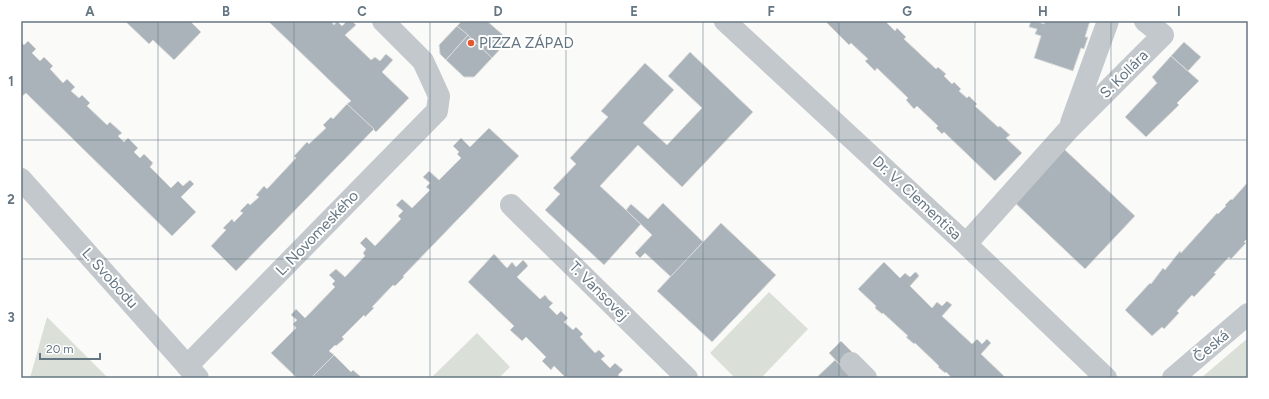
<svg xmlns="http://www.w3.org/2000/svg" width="1269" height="399" font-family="Figtree,sans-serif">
  <rect width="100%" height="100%" fill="#fafaf8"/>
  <g fill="#dadfd7">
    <polygon points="769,292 808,329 761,378 735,378 710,353"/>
    <polygon points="47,317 108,378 30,378"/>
    <polygon points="477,333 510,367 499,378 431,378"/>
    <polygon points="1248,338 1248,378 1201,378"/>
  </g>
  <g fill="#aab3b9" stroke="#dcdcda">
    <polygon points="125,21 190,21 201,32 174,60 153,40 149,44"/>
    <polygon points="268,21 331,21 334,25 337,21 342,26 347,21 352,21 356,25 345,35 371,60 375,57 380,61 386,54 393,60 382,72 409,98 376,132 347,104 351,101"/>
    <polygon points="462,21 487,21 503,35 503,46 492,58 457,26"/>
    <polygon points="825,21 888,21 887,23 895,31 897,28 906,37 904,39 936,69 938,67 946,74 944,76 952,84 954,82 961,89 959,91 967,98 969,96 977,104 975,106 998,127 1000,126 1010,135 1006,138 1022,153 995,181 944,132 942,134 936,128 938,126 917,106 914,109 906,100 908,98 877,68 875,71 865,61 868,59 851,43 849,45"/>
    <polygon points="1031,21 1036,21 1044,24 1045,21 1090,21 1085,37 1088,37 1084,49 1081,48 1073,71 1034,58 1041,36 1035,34 1037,29 1029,27"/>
    <polygon points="457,26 468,35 446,60 440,54 439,45"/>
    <polygon points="468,35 492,58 474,77 464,77 446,60"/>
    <polygon points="28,41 36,49 32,53 40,61 44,57 53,66 50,69 63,83 67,79 75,87 71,91 79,98 82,95 90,103 87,106 107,125 110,122 122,133 118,136 124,142 128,138 138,148 134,152 140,158 144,154 153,163 150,167 171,188 178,181 183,186 190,180 194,184 181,197 196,212 172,236 26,93 21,97 21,42 24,45"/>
    <polygon points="1184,42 1201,57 1188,71 1171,56"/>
    <polygon points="690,52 753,112 682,187 638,145 600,186 641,224 604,265 545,210 560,194 553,188 576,164 570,158 608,117 601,111 645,63 674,90 643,123 667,145 702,108 668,76"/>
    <polygon points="1171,56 1199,81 1177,103 1179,105 1146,137 1125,117 1157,83 1152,77"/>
    <polygon points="347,104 374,129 236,271 211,246 226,230 223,228 232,219 234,222 243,213 240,211 248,203 250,205 259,197 256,195 264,186 267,189 296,158 294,156 307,142 309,144 326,128 323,125 331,117 333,119"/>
    <polygon points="489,128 519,156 403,276 404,277 395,286 393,285 372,307 374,308 365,317 364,315 342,337 344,339 336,346 335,345 329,351 334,355 311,378 297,378 271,353 296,328 293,324 297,320 291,315 296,309 305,318 335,287 332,284 335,281 329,275 336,269 345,277 365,256 363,253 366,249 360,243 366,237 375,246 401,219 398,216 403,211 396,205 402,199 412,208 430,190 426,187 430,183 423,177 429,171 439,180 461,158 457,154 459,152 453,146 461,138 470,147"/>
    <polygon points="1063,148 1135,216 1085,269 1012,200"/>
    <polygon points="1248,182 1248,238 1244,242 1246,243 1231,259 1229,257 1214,273 1216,274 1194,297 1192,295 1177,311 1179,313 1164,329 1162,327 1152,336 1125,310 1150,283 1151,284 1163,268 1165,270 1180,251 1181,253 1217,213 1218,214 1226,206 1225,205 1231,199 1232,200"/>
    <polygon points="663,203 703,242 671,277 645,253 640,258 635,253 652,235 626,210 631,204 648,219"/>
    <polygon points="721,223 776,275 712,342 657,291"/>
    <polygon points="494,254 507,268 512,262 516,267 523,260 526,263 528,266 517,277 540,299 545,295 549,300 553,303 549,307 557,315 561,311 568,318 564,322 573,330 576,327 583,334 580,337 595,353 599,350 605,356 601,359 610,368 615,363 623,370 618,375 622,378 566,378 554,366 551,370 542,361 546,357 526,337 522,341 510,330 514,326 468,282"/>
    <polygon points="884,262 900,278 905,273 910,277 915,272 917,273 919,276 910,286 932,308 937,302 942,306 947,301 952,305 942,316 972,344 977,339 982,344 987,339 991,343 981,354 1006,378 952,378 946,372 945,373 938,367 939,366 915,343 914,344 906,337 908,336 883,313 882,314 875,308 876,306 858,289"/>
    <polygon points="841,341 857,357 844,369 829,353"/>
    <polygon points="334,355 351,372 353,370 362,378 311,378"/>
    <polygon points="835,360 853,378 816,378"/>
  </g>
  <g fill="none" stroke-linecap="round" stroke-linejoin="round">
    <g stroke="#c3c8cc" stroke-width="22">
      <polyline points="725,21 966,244 1106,378"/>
      <polyline points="1071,123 1108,21"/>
      <polyline points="21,179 198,378"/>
      <polyline points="511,205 687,378"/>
      <polyline points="966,244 1069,129 1163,35 1145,21"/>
      <polyline points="851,363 866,378"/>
      <polyline points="187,366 437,111 439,96 423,61 383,21"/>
      <polyline points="1173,378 1248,314"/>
    </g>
  </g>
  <path fill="none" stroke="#657683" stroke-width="1" stroke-opacity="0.55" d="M158 21V378M294 21V378M430 21V378M566 21V378M703 21V378M839 21V378M975 21V378M1111 21V378M21 140H1248M21 259H1248"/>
  <circle fill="#e4572e" stroke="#fff" stroke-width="1.5" cx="471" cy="43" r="4"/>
  <g text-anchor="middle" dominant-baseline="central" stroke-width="4" stroke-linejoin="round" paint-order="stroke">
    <g font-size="15" fill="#657683" stroke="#fff" text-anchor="start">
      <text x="479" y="43">PIZZA ZÁPAD</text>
    </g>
    <g font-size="15" fill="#657683" stroke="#fff">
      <text transform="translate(1124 74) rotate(-45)">S. Kollára</text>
      <text transform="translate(917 198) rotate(43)">Dr. V. Clementisa</text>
      <text transform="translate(317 233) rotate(-46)">L. Novomeského</text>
      <text transform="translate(110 278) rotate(48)">L. Svobodu</text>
      <text transform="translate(599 291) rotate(45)">T. Vansovej</text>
      <text transform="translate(1211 346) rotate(-40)">Česká</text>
    </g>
  </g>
  <rect width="1269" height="399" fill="none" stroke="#ffffff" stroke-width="44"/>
  <path d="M40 353v6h60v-6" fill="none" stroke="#657683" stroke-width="2"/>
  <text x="46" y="353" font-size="12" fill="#657683" stroke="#ffffff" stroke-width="3" paint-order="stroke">20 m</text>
  <rect x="22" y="22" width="1225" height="355" fill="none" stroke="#657683" stroke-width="1.5"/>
  <g font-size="13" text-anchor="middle" font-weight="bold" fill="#657683">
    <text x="90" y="16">A</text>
    <text x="226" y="16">B</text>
    <text x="362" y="16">C</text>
    <text x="498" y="16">D</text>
    <text x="634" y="16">E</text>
    <text x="771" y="16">F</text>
    <text x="907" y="16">G</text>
    <text x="1043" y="16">H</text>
    <text x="1179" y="16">I</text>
    <text x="11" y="86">1</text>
    <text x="11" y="204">2</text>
    <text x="11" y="322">3</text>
  </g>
</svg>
